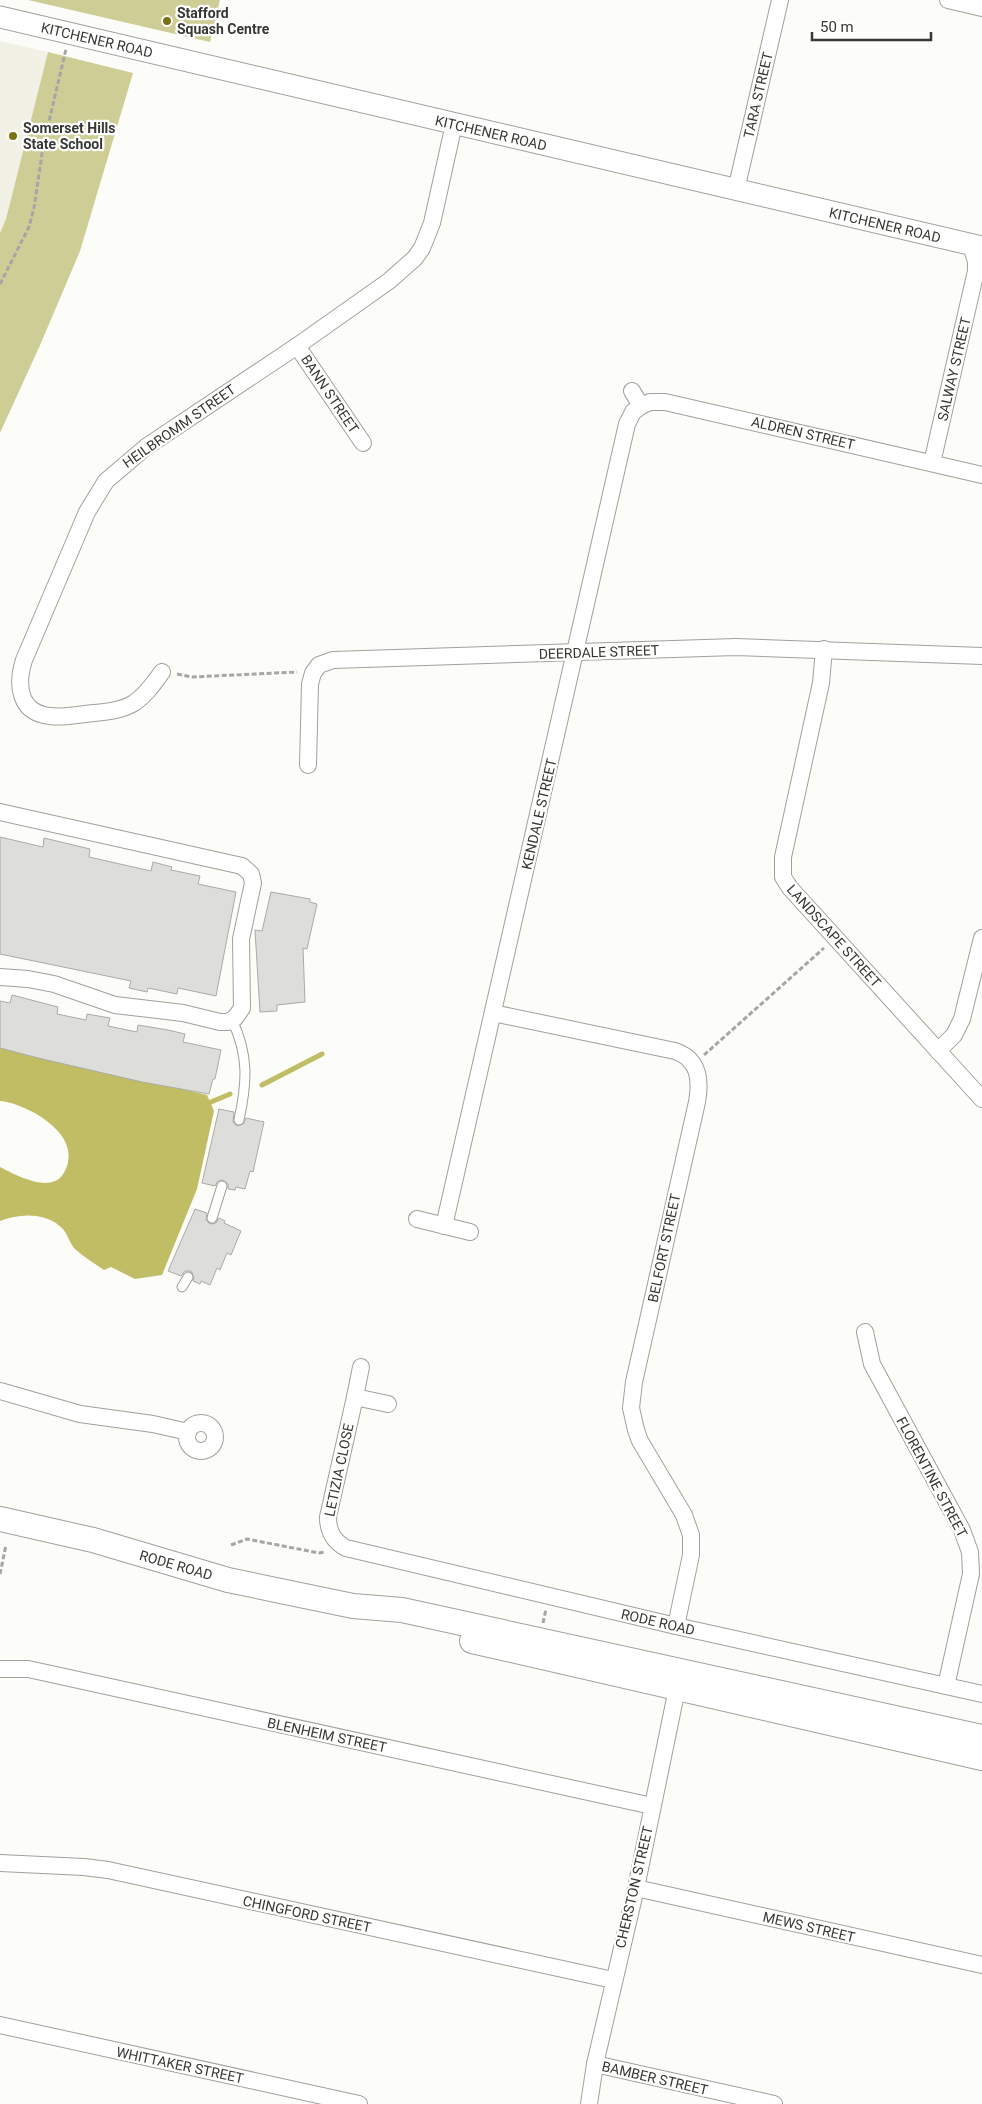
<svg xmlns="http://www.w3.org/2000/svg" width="982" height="2104" font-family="Roboto,sans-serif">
  <rect width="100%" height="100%" fill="#fcfcf8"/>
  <polygon fill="#f1f1e6" points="0,41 48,52 6,219 0,233"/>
  <g fill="#cecd96">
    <polygon points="28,0 220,0 210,42"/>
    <polygon points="48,52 133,73 80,251 41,343 0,433 0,233 6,219"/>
  </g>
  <path fill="#c0bd64" d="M0 1046 207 1095 214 1111 197 1189 162 1275 135 1279 111 1267 104 1270C94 1263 84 1257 75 1249 70 1244 68 1235 63 1229 47 1212 20 1213 0 1221V1167C13 1174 40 1188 55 1181 61 1179 65 1172 67 1166 75 1141 52 1123 33 1112 22 1107 12 1102 0 1101Z"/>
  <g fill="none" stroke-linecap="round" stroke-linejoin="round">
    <g stroke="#c0bd64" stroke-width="5">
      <polyline points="262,1085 322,1054"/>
      <polyline points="211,1102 230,1094"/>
    </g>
  </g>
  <g fill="#ddddd9" stroke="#aaaaa7">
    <polygon points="0,837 43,847 44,838 90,849 89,857 151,871 153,862 172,867 171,870 200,876 198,884 236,892 216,996 178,988 177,994 148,988 147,992 129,988 131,981 0,954"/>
    <polygon points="271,892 310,899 310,902 317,904 307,949 303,948 305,1002 277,1005 277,1011 260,1012 255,930 262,931"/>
    <polygon points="12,995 58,1007 57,1014 86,1020 87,1014 110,1018 108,1026 137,1032 138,1025 168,1030 185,1034 183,1042 221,1050 215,1079 213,1079 209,1094 142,1082 38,1058 0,1048 0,1001 10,1003"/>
    <polygon points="219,1109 234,1112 233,1122 237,1126 243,1124 246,1118 264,1122 253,1172 250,1171 245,1189 236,1187 235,1190 228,1189 228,1184 223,1180 218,1181 215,1186 202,1183"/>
    <polygon points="195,1209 207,1213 206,1220 210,1224 216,1223 219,1218 225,1221 224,1223 241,1231 231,1255 227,1253 220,1270 217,1268 210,1285 201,1281 200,1284 193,1281 194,1277 191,1271 185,1271 181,1276 168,1271"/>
  </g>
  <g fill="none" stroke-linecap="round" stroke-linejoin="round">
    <g stroke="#a0a09d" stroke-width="11">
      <g id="service">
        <path d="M232 1020C249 1055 247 1083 239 1120"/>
        <polyline points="212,1218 222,1186"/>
        <polyline points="182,1287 188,1277"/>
      </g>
    </g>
    <g stroke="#a0a09d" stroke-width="18">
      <g id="minor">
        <polyline points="948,0 982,8"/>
        <polyline points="736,190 780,0"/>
        <polyline points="297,346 363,443"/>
        <polyline points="632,391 641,406 650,402 665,402 982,475"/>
        <polyline points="932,463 976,271 976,262 971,245"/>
        <polyline points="824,649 821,683 783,857 783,877 790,888 982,1099"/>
        <path d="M162 672C154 683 146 695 134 703 119 712 101 712 85 714 74 715 62 718 50 716 19 713 16 685 24 660L87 512 106 481 146 447 297 346 389 281 415 258 422 248 432 223 454 124"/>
        <polyline points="308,765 310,684 313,673 319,665 333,660 736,647 982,656"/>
        <polyline points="0,812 242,866 251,874 253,883 241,939 242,1008 235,1018 228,1022 220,1022 183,1013 115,1005 54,984 28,979 0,977"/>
        <path d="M493 1013 675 1051C699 1059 701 1080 697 1102L634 1382 631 1408 636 1430 640 1441 684 1515 691 1535V1555L676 1626"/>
        <polyline points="938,1051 954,1035 962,1019 982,938"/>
        <polyline points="417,1219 470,1232"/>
        <polyline points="444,1226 627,424 633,412 641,406"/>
        <polyline points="865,1332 872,1364 962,1530 970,1552 971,1574 946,1686"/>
        <polyline points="361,1367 355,1397 388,1404"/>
        <polyline points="0,1391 80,1414 153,1424 188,1432"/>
        <path d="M355 1397 328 1517C328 1531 333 1541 346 1548L676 1626 982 1694"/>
        <circle cx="201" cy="1437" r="14"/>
        <polyline points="0,1669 28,1669 42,1672 652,1806"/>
        <polyline points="0,1863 84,1867 108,1870 613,1980"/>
        <polyline points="636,1888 982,1965"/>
        <polyline points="0,2025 359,2104"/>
        <polyline points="595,2064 774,2104"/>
        <polyline points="589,2104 595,2064 636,1888 679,1679"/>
      </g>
    </g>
    <g stroke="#a0a09d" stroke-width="23">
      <polyline id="tertiary" points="0,17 982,247"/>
    </g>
    <g stroke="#a0a09d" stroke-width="26">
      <g id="secondary">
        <polyline points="0,1519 93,1540 228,1580 353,1606 402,1610 982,1737"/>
        <polyline points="472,1641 982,1758"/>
      </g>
    </g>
    <g stroke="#a6a6a4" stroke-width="3" stroke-dasharray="5 2.5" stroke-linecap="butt">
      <polyline points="0,284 29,227 34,208 43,147 66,49"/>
      <polyline points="177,674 192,677 297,672"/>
      <polyline points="704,1055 824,948"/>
      <polyline points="231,1545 247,1539 319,1553 325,1552"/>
      <polyline points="0,1574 6,1545"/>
      <polyline points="543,1623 546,1609"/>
    </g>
    <use href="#service" stroke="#fff" stroke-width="9"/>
    <use href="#minor" stroke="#fff" stroke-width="16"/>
    <use href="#tertiary" stroke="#fff" stroke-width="21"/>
    <use href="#secondary" stroke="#fff" stroke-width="24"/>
  </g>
  <g fill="#777316" stroke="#fffffe" stroke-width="2">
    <circle cx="167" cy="21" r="5"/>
    <circle cx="13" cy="136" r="5"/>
  </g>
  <g text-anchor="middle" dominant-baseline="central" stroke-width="4.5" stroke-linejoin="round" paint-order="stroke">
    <g font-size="14" font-weight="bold" fill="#373736" stroke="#fffffe" text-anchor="start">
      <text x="177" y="13">Stafford<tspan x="177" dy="16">Squash Centre</tspan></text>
      <text x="23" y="128">Somerset Hills<tspan x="23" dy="16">State School</tspan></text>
    </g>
    <g font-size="14" fill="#373736" stroke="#fffffe">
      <text transform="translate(97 40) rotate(13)">KITCHENER ROAD</text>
      <text transform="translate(758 95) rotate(-77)">TARA STREET</text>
      <text transform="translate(491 133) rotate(13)">KITCHENER ROAD</text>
      <text transform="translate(885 225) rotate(13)">KITCHENER ROAD</text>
      <text transform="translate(954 369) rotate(-77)">SALWAY STREET</text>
      <text transform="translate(330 394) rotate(56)">BANN STREET</text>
      <text transform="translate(179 426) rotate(-35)">HEILBROMM STREET</text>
      <text transform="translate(803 433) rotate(13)">ALDREN STREET</text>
      <text transform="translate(599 652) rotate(-2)">DEERDALE STREET</text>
      <text transform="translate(539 814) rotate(-77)">KENDALE STREET</text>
      <text transform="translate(834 936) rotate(48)">LANDSCAPE STREET</text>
      <text transform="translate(664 1248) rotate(-78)">BELFORT STREET</text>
      <text transform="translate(339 1470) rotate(-78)">LETIZIA CLOSE</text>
      <text transform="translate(932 1477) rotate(62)">FLORENTINE STREET</text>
      <text transform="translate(176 1565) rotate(16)">RODE ROAD</text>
      <text transform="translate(658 1622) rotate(13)">RODE ROAD</text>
      <text transform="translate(327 1735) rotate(12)">BLENHEIM STREET</text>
      <text transform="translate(634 1887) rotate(-77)">CHERSTON STREET</text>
      <text transform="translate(307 1914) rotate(12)">CHINGFORD STREET</text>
      <text transform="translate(809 1927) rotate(13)">MEWS STREET</text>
      <text transform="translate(180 2065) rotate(12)">WHITTAKER STREET</text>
      <text transform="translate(655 2078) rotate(13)">BAMBER STREET</text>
    </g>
  </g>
  <path d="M812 32v8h119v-8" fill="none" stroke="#373736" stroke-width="2.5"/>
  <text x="820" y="32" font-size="15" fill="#373736" stroke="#fffffe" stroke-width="4" paint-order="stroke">50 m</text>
</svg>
